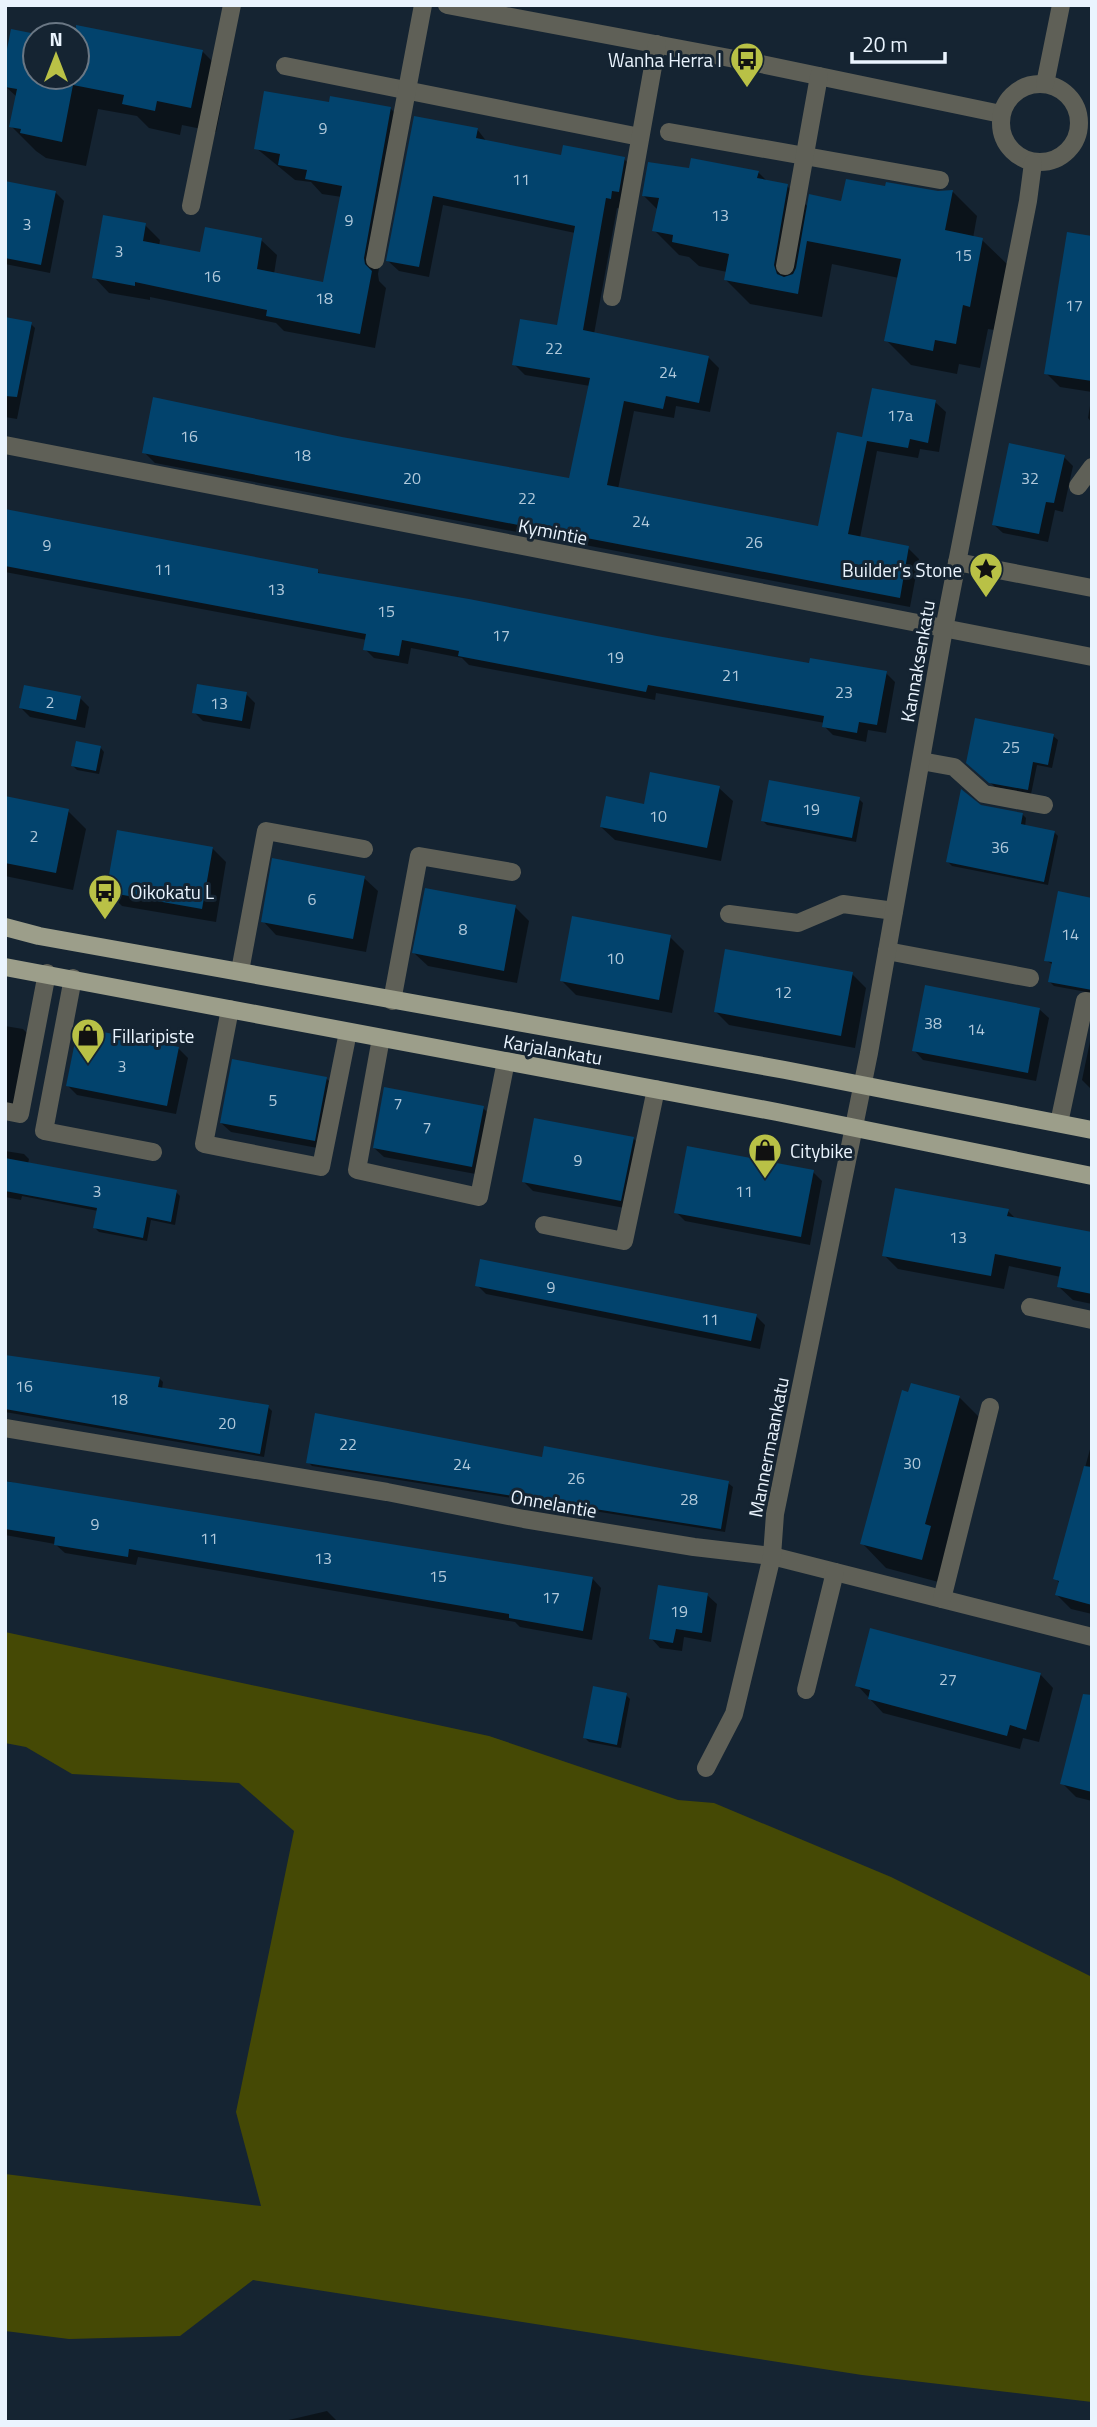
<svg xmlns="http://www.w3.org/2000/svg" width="1097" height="2427" font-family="'Titillium Web',sans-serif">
  <rect width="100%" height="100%" fill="#152432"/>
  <polygon fill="#454905" points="5,1632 489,1736 678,1800 714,1803 891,1877 1092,1977 1092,2402 862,2375 253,2280 180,2336 69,2339 5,2331 5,2174 261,2206 236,2112 294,1831 239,1783 72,1774 26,1747 5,1743"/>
  <g fill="#0007">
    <polygon points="77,27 202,51 227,76 216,132 182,125 180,135 149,128 137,116 98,109 86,166 46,158 36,151 11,126 17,97 6,87 35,36 35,77 77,77"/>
    <polygon points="330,104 390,108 406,124 378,274 379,281 386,288 375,348 284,331 276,323 150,297 150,300 109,293 94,277 145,225 160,240 159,246 201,254 261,240 277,255 274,274 325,284 342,197 322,194 311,182 295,180 256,148"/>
    <polygon points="477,129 487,142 563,157 624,159 635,170 621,209 617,208 594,334 708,357 719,368 710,412 676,406 674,418 634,411 618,489 820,528 863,440 935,402 946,412 939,452 920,449 918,458 877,451 860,538 908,548 919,559 910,607 155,463 144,452 342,438 570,480 590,386 525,375 514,364 559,327 575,233 443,205 429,277 399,271 388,261"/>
    <polygon points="691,170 758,172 768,182 787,186 809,208 843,203 886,189 953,192 977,216 973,238 982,240 1007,264 994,330 988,329 980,368 959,364 957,374 911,365 886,340 899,278 832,264 822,317 750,304 726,280 727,272 699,266 689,257 679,255 654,230 658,210 643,195"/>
    <polygon points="5,182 55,192 64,201 50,273 5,264"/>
    <polygon points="1092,235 1092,392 1060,387 1046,373"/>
    <polygon points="5,319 31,324 35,328 17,419 5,417"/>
    <polygon points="1092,394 1092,423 1088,418"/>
    <polygon points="1064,457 1073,466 1063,512 1055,510 1048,542 1003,533 993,524"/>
    <polygon points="5,511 317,571 322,575 657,638 811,665 886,673 895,682 886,733 868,730 866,742 833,735 824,726 825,723 656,693 655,700 469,665 462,658 411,648 408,664 374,658 365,649 367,640 5,572"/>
    <polygon points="246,694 255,703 250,729 203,721 194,712"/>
    <polygon points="80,698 89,707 85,728 30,717 21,708"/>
    <polygon points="1053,736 1058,740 1052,768 1037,765 1031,794 995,787 968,762"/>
    <polygon points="100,747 104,752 99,774 77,770 73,766"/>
    <polygon points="719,788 733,801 721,861 615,840 601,827 645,806"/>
    <polygon points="5,798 68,811 86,829 73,890 5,876"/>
    <polygon points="859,799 863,803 856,842 767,825 763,821"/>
    <polygon points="981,807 1022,814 1026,818 1025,827 1054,832 1058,836 1048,885 952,866 948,862"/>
    <polygon points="212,848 226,862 216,922 122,906 108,892"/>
    <polygon points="364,878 378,891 366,952 276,935 263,921"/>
    <polygon points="1092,900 1092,993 1054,986 1049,981 1053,965 1046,960"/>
    <polygon points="515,907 529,921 517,983 428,966 414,953"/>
    <polygon points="670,937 684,951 672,1013 576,995 562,981"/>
    <polygon points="852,974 866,988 855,1048 729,1025 715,1011"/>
    <polygon points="1039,1009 1049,1018 1036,1081 923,1060 914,1050"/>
    <polygon points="5,1026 23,1029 37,1043 25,1107 5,1103"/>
    <polygon points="1092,1032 1092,1090 1082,1080"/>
    <polygon points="178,1048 188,1058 176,1114 77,1095 67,1085"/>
    <polygon points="327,1079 336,1088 323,1149 231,1132 221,1123"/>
    <polygon points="483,1108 492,1117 481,1175 384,1157 374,1148"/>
    <polygon points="633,1138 642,1148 630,1209 533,1191 524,1182"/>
    <polygon points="5,1151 24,1154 29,1159 28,1164 176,1192 180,1196 175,1225 151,1220 147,1241 99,1232 95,1228 98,1211 22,1196 21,1200 5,1197"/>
    <polygon points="813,1172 822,1181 810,1245 685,1221 676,1212"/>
    <polygon points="1008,1211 1017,1220 1092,1234 1092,1304 1073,1300 1059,1287 1061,1277 1009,1266 1004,1289 898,1269 884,1255"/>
    <polygon points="477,1285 756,1316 765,1325 760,1349 486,1294"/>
    <polygon points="5,1356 159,1378 163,1382 162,1389 268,1407 272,1411 264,1457 5,1412"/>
    <polygon points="910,1394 959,1397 984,1422 946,1584 886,1568 862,1543"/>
    <polygon points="1092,1442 1092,1614 1071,1609 1057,1595 1060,1584 1055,1578"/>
    <polygon points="308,1462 728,1483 733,1487 725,1532 312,1466"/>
    <polygon points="5,1480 24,1486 592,1578 601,1588 592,1640 520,1627 515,1622 138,1557 136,1565 65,1553 55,1544 5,1535"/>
    <polygon points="707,1595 717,1604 711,1642 684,1637 682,1651 660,1648 651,1638"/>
    <polygon points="1040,1674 1053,1688 1039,1742 1023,1738 1020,1749 883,1713 857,1685"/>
    <polygon points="626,1695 630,1699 621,1748 589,1742 585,1738"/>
    <polygon points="1092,1734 1092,1801 1076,1797 1062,1783"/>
    <polygon points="327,2411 338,2422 280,2422"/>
  </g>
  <g fill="#02436d">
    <polygon points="76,25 203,50 191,108 157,101 155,111 122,104 124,95 73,85 62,142 20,133 21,129 9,127 17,89 5,87 5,59 11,29 41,35 35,35 35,77 77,77"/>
    <polygon points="264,91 329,102 330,96 391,107 364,258 365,264 372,271 360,334 266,316 267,310 135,282 135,286 92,278 103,215 146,223 143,241 200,252 205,227 262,238 257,269 323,282 342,186 305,179 307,170 278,165 280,154 254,149"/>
    <polygon points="414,116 478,128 476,138 561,155 563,145 625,157 619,192 612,191 611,199 606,198 583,330 709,356 699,403 666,396 663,409 624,401 607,485 818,526 837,432 862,437 872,388 936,400 928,443 910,439 908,448 867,441 848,534 909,546 900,598 142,453 153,397 342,437 569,478 590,378 512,365 520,319 557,325 575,226 433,196 419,267 386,261"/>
    <polygon points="691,158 759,171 757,178 788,184 774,265 777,274 784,277 793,274 796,268 809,194 841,201 846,179 885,186 886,182 938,191 953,190 945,230 983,238 970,307 963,305 956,344 935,340 933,351 884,341 901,259 807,241 798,294 724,280 729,254 672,242 673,235 652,231 659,198 642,196 648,162 689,168"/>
    <polygon points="5,181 56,191 41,265 5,258"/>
    <polygon points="1067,232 1092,236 1092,381 1044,374"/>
    <polygon points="5,317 32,322 17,397 5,396"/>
    <polygon points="1009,443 1065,455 1054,503 1046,502 1039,534 992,525"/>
    <polygon points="5,509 318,569 318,573 469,599 657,636 809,663 810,658 887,671 877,725 859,722 857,733 822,727 824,716 648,685 646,692 458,656 459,651 402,640 399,656 363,650 366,634 5,566"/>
    <polygon points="197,684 247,692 242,721 192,713"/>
    <polygon points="24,685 81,696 76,720 19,708"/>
    <polygon points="975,718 1054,734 1048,765 1033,762 1028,790 989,783 966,763"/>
    <polygon points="76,741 101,746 96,771 71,766"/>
    <polygon points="650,772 720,786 707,848 600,827 606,796 644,804"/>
    <polygon points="769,780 860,797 852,838 761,821"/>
    <polygon points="961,789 981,805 1023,813 1021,824 1055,831 1044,882 946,862"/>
    <polygon points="5,796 69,809 56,873 5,863"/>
    <polygon points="117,830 213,847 202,909 106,892"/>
    <polygon points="272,858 365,876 353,939 261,922"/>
    <polygon points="425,888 516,905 504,971 412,953"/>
    <polygon points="1058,891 1092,898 1092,990 1048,982 1052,962 1044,961"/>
    <polygon points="572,916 671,935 659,1000 560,981"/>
    <polygon points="725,949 853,972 841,1036 714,1012"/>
    <polygon points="925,985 1040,1008 1028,1073 912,1051"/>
    <polygon points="78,1027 179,1047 167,1106 66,1086"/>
    <polygon points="232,1059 327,1077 315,1141 220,1123"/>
    <polygon points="384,1087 484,1106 472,1167 373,1148"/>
    <polygon points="534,1118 634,1137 621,1201 522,1182"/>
    <polygon points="687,1146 814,1170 801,1237 674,1213"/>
    <polygon points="5,1158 177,1190 171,1222 147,1217 143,1238 93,1228 97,1208 5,1191"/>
    <polygon points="895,1188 1009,1209 1007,1216 1092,1232 1092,1294 1057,1287 1061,1267 995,1254 991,1276 882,1256"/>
    <polygon points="480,1259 757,1314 751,1341 475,1286"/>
    <polygon points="5,1355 160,1377 158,1387 269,1405 260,1454 5,1409"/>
    <polygon points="911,1383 960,1396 925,1524 931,1526 922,1560 860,1544 902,1390 908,1392"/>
    <polygon points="315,1413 542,1457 544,1446 729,1481 721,1529 306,1463"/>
    <polygon points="1084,1466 1092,1467 1092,1605 1055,1595 1059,1581 1053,1579"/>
    <polygon points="5,1481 593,1577 583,1631 509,1618 509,1614 129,1549 128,1557 54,1545 55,1537 5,1529"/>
    <polygon points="658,1585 708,1593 702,1633 676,1629 673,1643 649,1639"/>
    <polygon points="870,1628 1041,1673 1026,1730 1010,1725 1007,1736 868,1699 870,1690 855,1686"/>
    <polygon points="593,1686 627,1693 617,1745 583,1738"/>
    <polygon points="1083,1694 1092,1695 1092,1792 1060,1784"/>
  </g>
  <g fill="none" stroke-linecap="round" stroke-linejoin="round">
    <g stroke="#5f6057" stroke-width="18">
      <polyline points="447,5 756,63 1001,114"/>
      <polyline points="285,66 640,137"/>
      <circle cx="1040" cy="123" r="39"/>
      <polyline points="1045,84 1061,5"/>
      <polyline points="669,132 940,180"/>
      <polyline points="191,206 232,5"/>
      <polyline points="375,260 423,5"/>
      <polyline points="785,266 819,76"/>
      <polyline points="612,297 657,44"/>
      <polyline points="5,445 1092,657"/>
      <polyline points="1078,486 1092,467"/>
      <polyline points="957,562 1092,588"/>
      <polyline points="921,761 954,767 984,794 1044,805"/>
      <polyline points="729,914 798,923 843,904 894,911"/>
      <polyline points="887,951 1030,978"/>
      <polyline points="240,971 266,831 364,849"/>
      <polyline points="73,978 44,1131 153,1152"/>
      <polyline points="392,1001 419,856 512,872"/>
      <polyline points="230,1009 204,1144 321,1167 348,1032"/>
      <polyline points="381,1038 357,1170 479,1197 506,1061"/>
      <polyline points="5,1111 20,1114 47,973"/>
      <polyline points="1059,1123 1085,1001 1092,1002"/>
      <polyline points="544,1225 624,1241 656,1089"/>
      <polyline points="1030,1307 1092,1320"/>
      <polyline points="5,1428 387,1492 524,1519 694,1547 772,1556 1092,1637"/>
      <polyline points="942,1599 990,1407"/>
      <polyline points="806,1690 835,1572"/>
      <polyline points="706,1768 734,1714 772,1556 775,1514 869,1053 944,629 1028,201 1033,163"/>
    </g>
    <g stroke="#9c9e8a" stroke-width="18">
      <polyline points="5,927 39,936 785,1070 1092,1130"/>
      <polyline points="5,967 777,1112 1092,1176"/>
    </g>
  </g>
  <defs>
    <g id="bus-pin" transform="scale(1.75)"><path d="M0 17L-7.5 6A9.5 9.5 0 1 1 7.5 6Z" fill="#b9c146" stroke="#152432"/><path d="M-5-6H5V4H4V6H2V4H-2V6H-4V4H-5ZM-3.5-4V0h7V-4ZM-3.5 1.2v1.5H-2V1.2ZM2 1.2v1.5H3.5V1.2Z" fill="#111"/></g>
    <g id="sight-pin" transform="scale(1.75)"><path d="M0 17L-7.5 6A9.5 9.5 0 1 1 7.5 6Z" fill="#b9c146" stroke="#152432"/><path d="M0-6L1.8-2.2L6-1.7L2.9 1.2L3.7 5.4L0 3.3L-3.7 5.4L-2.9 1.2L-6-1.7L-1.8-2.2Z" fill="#111"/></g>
    <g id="shop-pin" transform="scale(1.75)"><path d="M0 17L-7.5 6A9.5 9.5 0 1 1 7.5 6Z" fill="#b9c146" stroke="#152432"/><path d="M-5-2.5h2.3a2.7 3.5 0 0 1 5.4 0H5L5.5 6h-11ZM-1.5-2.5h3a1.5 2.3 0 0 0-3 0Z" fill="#111"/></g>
  </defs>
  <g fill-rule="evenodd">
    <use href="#bus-pin" x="747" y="59"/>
    <use href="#sight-pin" x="986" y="569"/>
    <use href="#bus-pin" x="105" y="891"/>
    <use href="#shop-pin" x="88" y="1035"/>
    <use href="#shop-pin" x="765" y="1150"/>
  </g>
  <g text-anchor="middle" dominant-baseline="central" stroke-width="6" stroke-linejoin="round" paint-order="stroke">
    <g font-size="16" fill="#b0c8da">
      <text x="323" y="128">9</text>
      <text x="521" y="179">11</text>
      <text x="720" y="215">13</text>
      <text x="349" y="220">9</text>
      <text x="27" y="224">3</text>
      <text x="119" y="251">3</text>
      <text x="963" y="255">15</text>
      <text x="212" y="276">16</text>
      <text x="324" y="298">18</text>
      <text x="1074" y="305">17</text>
      <text x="554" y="348">22</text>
      <text x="668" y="372">24</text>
      <text x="900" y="415">17a</text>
      <text x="189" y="436">16</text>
      <text x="302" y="455">18</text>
      <text x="412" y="478">20</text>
      <text x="1030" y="478">32</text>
      <text x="527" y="498">22</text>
      <text x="641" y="521">24</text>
      <text x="754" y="542">26</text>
      <text x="47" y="545">9</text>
      <text x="163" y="569">11</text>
      <text x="276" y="589">13</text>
      <text x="386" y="611">15</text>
      <text x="501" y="635">17</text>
      <text x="615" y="657">19</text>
      <text x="731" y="675">21</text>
      <text x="844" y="692">23</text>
      <text x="50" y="702">2</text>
      <text x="219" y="703">13</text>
      <text x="1011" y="747">25</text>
      <text x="811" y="809">19</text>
      <text x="658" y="816">10</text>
      <text x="34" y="836">2</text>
      <text x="1000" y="847">36</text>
      <text x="312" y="899">6</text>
      <text x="463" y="929">8</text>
      <text x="1070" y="934">14</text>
      <text x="615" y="958">10</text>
      <text x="783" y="992">12</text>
      <text x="933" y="1023">38</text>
      <text x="976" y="1029">14</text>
      <text x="122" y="1066">3</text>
      <text x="273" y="1100">5</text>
      <text x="398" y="1103">7</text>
      <text x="427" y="1127">7</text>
      <text x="578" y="1160">9</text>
      <text x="97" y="1191">3</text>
      <text x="744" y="1191">11</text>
      <text x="958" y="1237">13</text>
      <text x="551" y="1287">9</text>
      <text x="710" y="1319">11</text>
      <text x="24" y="1386">16</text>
      <text x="119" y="1399">18</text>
      <text x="227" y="1423">20</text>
      <text x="348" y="1444">22</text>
      <text x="912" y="1463">30</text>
      <text x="462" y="1464">24</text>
      <text x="576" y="1478">26</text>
      <text x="689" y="1499">28</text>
      <text x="95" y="1524">9</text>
      <text x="209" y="1538">11</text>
      <text x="323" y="1558">13</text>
      <text x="438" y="1576">15</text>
      <text x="551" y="1597">17</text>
      <text x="679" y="1611">19</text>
      <text x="948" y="1679">27</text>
    </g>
    <g font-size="19" fill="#eaf4fe" stroke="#152432" text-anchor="start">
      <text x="722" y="59" text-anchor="end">Wanha Herra I</text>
      <text x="962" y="569" text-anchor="end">Builder's Stone</text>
      <text x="130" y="891">Oikokatu L</text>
      <text x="112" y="1035">Fillaripiste</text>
      <text x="790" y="1150">Citybike</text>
    </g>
    <g font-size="19" fill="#eaf4fe" stroke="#152432">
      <text transform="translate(553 531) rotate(11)">Kymintie</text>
      <text transform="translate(917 661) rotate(-80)">Kannaksenkatu</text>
      <text transform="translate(553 1049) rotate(10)">Karjalankatu</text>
      <text transform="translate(768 1447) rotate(-79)">Mannermaankatu</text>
      <text transform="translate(554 1503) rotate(10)">Onnelantie</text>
    </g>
  </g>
  <rect width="1097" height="2427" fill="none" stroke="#eaf4fe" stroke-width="14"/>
  <g transform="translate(56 56)"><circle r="33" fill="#152432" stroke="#6a7784" stroke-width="2"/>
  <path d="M0-5L12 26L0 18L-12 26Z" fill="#b9c146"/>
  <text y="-10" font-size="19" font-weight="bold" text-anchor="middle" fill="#eaf4fe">N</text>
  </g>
  <path d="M852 52v10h93v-10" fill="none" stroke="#eaf4fe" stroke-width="3.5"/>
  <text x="862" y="52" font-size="21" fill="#eaf4fe" stroke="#152432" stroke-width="5" paint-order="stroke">20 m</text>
</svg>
